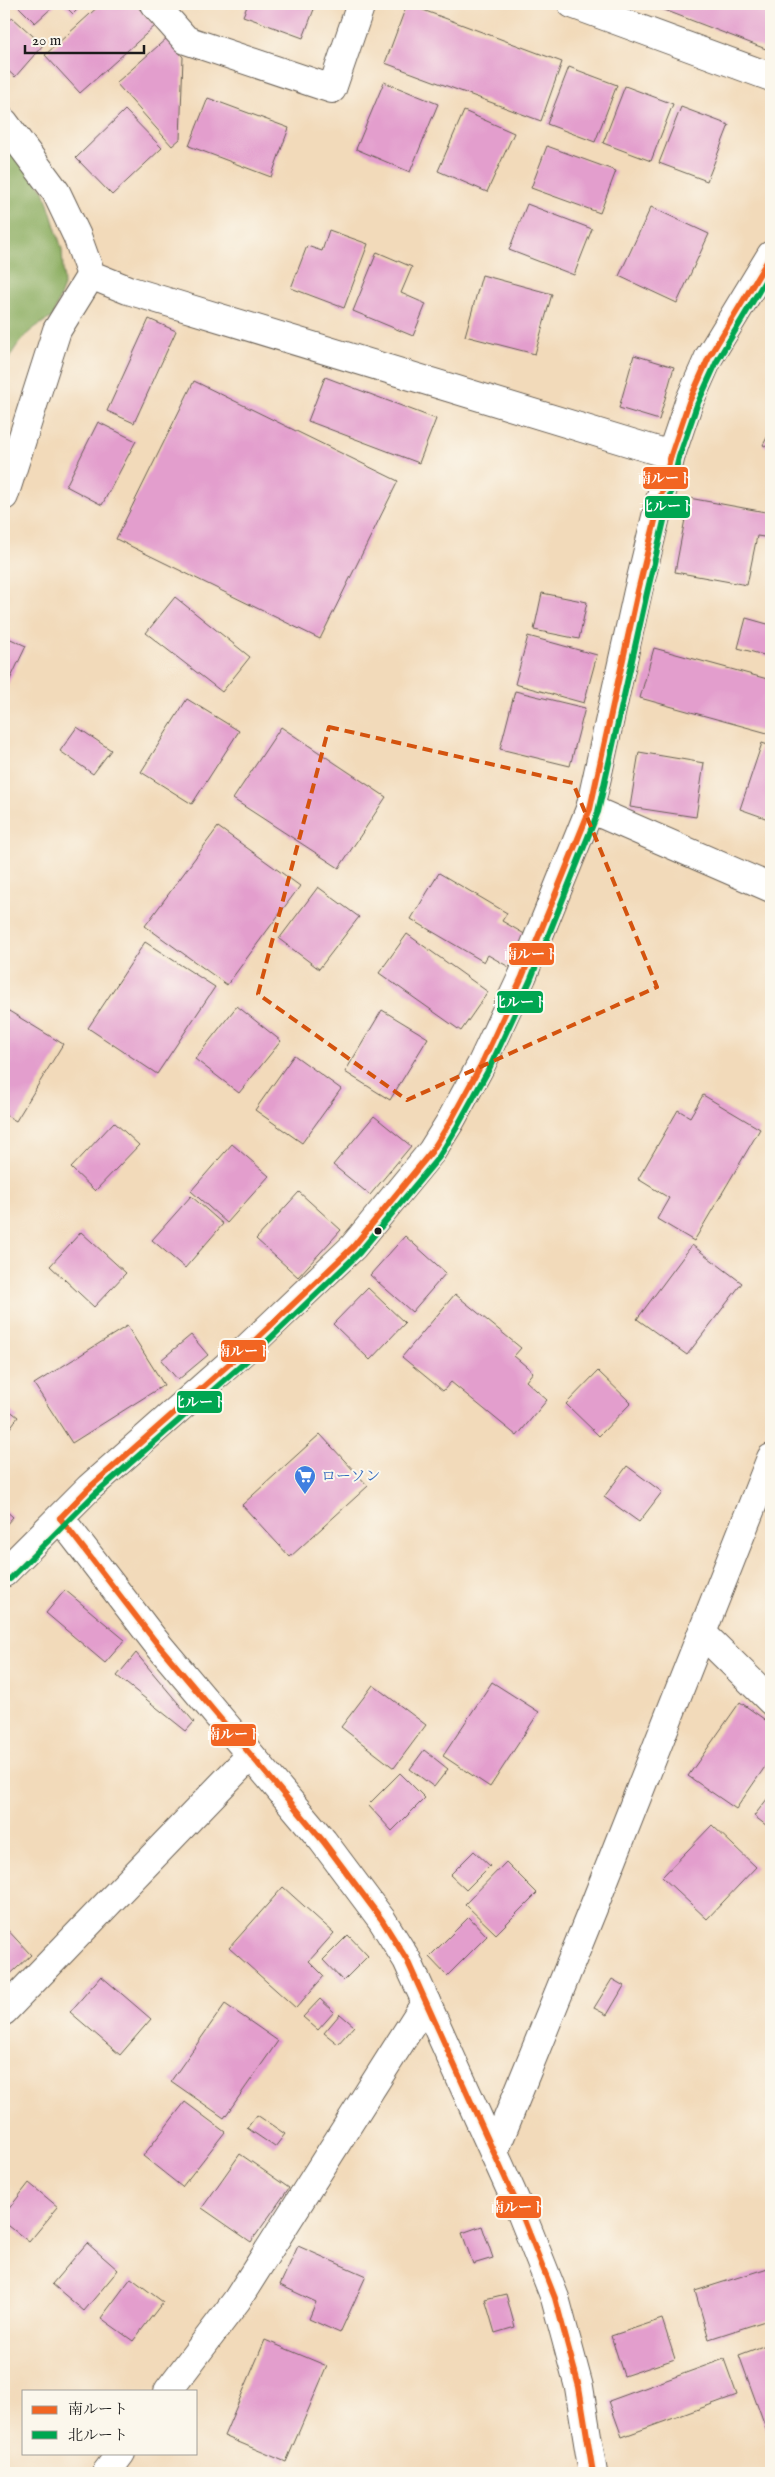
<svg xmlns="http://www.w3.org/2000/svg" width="775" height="2477" font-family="'IM FELL English','Noto Serif JP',serif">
  <rect width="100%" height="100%" fill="#fbf7ec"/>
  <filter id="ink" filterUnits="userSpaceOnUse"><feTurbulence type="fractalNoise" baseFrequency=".02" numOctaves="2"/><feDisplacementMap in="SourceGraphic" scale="10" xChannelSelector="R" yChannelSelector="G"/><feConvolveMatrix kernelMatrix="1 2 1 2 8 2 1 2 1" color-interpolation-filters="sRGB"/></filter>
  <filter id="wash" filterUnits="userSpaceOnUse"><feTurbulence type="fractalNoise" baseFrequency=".0096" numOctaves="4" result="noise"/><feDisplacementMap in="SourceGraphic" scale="20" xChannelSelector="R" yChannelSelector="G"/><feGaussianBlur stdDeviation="1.12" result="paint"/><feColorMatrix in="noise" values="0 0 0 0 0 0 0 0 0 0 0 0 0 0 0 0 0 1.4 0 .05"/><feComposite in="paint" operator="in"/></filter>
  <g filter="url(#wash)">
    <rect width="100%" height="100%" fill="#f2daba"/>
    <path fill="#8cae62" stroke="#54653f" d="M4 141 44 191 62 249 64 286 52 318C28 328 14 346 4 369Z"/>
    <g id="blocks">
      <g fill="#e39ecd">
        <polygon points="16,4 56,4 35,23"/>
        <polygon points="63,4 83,4 73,14"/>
        <polygon points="101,4 135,4 155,26 80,93 45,55"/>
        <polygon points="248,4 316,4 303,38 243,16"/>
        <polygon points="407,4 562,62 541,121 385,63"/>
        <polygon points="649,4 771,4 771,51"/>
        <polygon points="12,17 43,45 15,77 4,67 4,27"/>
        <polygon points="167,38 183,57 180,139 172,146 116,83"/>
        <polygon points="569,67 617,85 595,142 547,124"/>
        <polygon points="384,82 438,104 410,172 356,149"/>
        <polygon points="625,86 673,104 651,161 603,143"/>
        <polygon points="208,98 289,128 271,177 189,146"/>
        <polygon points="681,107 729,125 707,181 659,163"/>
        <polygon points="125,110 162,148 112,195 76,158"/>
        <polygon points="464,111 514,133 487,192 438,171"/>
        <polygon points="547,146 616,171 600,213 531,188"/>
        <polygon points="527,204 592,229 574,275 509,250"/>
        <polygon points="651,207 709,234 677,303 619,276"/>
        <polygon points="329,230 368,244 344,308 291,288 307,246 322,251"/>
        <polygon points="377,252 412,267 401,293 426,304 413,336 353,311"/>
        <polygon points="482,275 552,294 535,354 465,336"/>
        <polygon points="149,319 176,331 134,423 107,411"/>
        <polygon points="634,355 674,367 659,420 619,408"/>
        <polygon points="325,377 436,419 419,463 308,421"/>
        <polygon points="194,381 398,481 320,639 116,539"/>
        <polygon points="98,422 136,441 102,505 66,486"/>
        <polygon points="771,430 771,449 763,445"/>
        <polygon points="689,498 771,513 771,538 757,536 747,585 675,572"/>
        <polygon points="542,593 587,602 579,639 534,630"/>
        <polygon points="175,597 250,657 222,692 146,633"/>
        <polygon points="746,618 771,625 771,657 738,648"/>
        <polygon points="4,636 26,646 7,686 4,684"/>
        <polygon points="528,636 597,655 584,703 515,684"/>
        <polygon points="654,648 771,680 771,734 640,698"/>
        <polygon points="515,691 585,708 570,766 500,749"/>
        <polygon points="187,699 239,731 192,804 141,772"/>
        <polygon points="77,727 111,750 93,774 60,751"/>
        <polygon points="281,727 386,797 339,868 233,799"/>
        <polygon points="762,743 771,746 771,820 740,809"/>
        <polygon points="639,752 704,763 696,817 630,807"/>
        <polygon points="218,827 300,886 227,985 145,926"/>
        <polygon points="439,873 507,913 502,921 528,936 509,967 488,955 484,962 411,919"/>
        <polygon points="318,887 359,917 319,969 279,939"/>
        <polygon points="407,934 488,992 461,1031 379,973"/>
        <polygon points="145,942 215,987 157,1074 88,1028"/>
        <polygon points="237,1006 281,1041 239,1093 195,1059"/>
        <polygon points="4,1008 63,1044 16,1121 4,1114"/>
        <polygon points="382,1010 428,1038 390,1100 345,1072"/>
        <polygon points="294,1055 341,1089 302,1143 255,1110"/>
        <polygon points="703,1095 760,1129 694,1241 657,1219 669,1198 638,1179 678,1110 690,1117"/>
        <polygon points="374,1116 411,1146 370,1195 333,1165"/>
        <polygon points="114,1122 139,1145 95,1191 71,1168"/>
        <polygon points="232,1144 269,1176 227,1223 191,1191"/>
        <polygon points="299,1192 341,1230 298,1277 256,1239"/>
        <polygon points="191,1196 223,1224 185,1268 152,1240"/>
        <polygon points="81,1232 126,1273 94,1307 50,1266"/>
        <polygon points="405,1236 446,1273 412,1312 370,1275"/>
        <polygon points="692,1245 742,1283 687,1355 637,1319"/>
        <polygon points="368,1288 405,1323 370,1360 333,1324"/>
        <polygon points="455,1294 521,1348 514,1356 533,1372 526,1381 547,1400 517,1436 451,1382 443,1391 402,1357"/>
        <polygon points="127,1326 164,1385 72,1443 34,1384"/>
        <polygon points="191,1335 208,1355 178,1380 161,1360"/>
        <polygon points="598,1371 631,1403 599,1436 566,1404"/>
        <polygon points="4,1406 18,1417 4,1436"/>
        <polygon points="320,1434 368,1486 290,1557 242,1505"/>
        <polygon points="627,1466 662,1492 639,1522 604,1497"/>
        <polygon points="4,1509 13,1517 4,1527"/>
        <polygon points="65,1590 125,1640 105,1663 46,1613"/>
        <polygon points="136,1653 194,1722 186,1731 117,1676"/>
        <polygon points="492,1682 539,1712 490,1787 443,1756"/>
        <polygon points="373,1685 426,1725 394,1768 341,1727"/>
        <polygon points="740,1702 771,1724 771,1758 736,1809 688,1776"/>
        <polygon points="424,1750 448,1769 434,1787 410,1769"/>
        <polygon points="400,1773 425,1798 392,1831 368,1805"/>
        <polygon points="771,1794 771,1829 754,1816"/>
        <polygon points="712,1825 756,1867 707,1919 662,1877"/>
        <polygon points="474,1851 490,1866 466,1890 450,1875"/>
        <polygon points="506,1862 537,1893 496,1934 465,1904"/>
        <polygon points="283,1887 334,1933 309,1961 324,1976 296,2008 229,1948"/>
        <polygon points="469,1917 487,1936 447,1976 429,1957"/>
        <polygon points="4,1926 31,1955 4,1980"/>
        <polygon points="348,1935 368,1956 343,1981 323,1960"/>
        <polygon points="101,1976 151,2019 120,2055 70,2012"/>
        <polygon points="612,1979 624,1986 607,2015 594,2008"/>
        <polygon points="320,1999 334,2012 318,2030 303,2017"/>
        <polygon points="225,2004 278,2041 224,2118 171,2081"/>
        <polygon points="340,2014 354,2026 338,2044 324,2033"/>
        <polygon points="185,2102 225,2132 182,2187 143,2156"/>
        <polygon points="257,2115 285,2134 275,2147 247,2128"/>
        <polygon points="240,2154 289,2188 251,2242 202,2208"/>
        <polygon points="29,2183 58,2207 29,2242 4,2222 4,2215"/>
        <polygon points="482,2226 493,2258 473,2264 462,2233"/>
        <polygon points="87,2243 118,2270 84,2311 52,2284"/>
        <polygon points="298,2246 366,2276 340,2333 309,2319 316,2302 280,2285"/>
        <polygon points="771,2267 771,2319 709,2339 695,2291"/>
        <polygon points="131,2278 163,2302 133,2341 101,2318"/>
        <polygon points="506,2294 515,2327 495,2333 485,2299"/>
        <polygon points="662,2319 675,2359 624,2376 611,2336"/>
        <polygon points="265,2340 327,2366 286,2462 224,2436"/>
        <polygon points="771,2343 771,2443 739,2355"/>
        <polygon points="724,2359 737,2395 622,2437 609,2401"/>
      </g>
    </g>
  </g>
  <g filter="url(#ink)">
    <use href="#blocks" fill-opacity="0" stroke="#675e53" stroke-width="1"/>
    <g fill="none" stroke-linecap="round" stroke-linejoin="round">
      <g stroke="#675e53" stroke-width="30">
        <g id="minor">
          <polyline points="154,4 186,40 332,89 361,4"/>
          <polyline points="572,4 771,77"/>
          <polyline points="4,122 56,192 77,236 91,275 128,290 671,455"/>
          <polyline points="4,496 57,330 91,275"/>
          <polyline points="590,809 771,888"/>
          <polyline points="60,1518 155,1641 323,1841 382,1920 407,1960 522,2215 555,2298 579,2387 593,2473"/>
          <polyline points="4,1573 89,1488 245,1350 353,1247 432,1151 450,1122 481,1065 522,977 590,809 638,591 671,455 689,402 709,357 771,255"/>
          <polyline points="702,1633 771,1701"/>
          <polyline points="4,2011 250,1756"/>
          <polyline points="494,2152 594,1906 771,1458"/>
          <polyline points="168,2391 237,2300 426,2002"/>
          <polyline points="106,2473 121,2453"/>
        </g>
      </g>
      <use href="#minor" stroke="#fff" stroke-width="28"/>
      <g stroke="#fbf7ec" stroke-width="10">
        <g id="bus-1">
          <polyline points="60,1518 89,1488 245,1350 353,1247 432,1151 450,1122 481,1065 522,977 590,809 638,591 671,455 689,402 709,357 771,255"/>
          <polyline points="60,1518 155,1641 323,1841 382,1920 407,1960 522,2215 555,2298 579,2387 593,2473"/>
        </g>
      </g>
      <g stroke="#fbf7ec" stroke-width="10">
        <polyline id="bus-2" points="10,1579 95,1494 251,1357 359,1253 439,1157 457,1127 489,1069 530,981 598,812 647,593 679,457 697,405 717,361 771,271"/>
      </g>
      <use href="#bus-1" stroke="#f26522" stroke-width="6"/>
      <use href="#bus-2" stroke="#00a651" stroke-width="6"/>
    </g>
  </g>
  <path fill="none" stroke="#d4530e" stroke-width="4" stroke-dasharray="10 6" stroke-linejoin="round" d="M329 727 573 783 657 987 407 1100 258 994Z"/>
  <defs>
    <g id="supermarket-pin" transform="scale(1.125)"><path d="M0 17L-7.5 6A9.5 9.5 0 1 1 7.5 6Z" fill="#3f7fe0" stroke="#fbf7ec"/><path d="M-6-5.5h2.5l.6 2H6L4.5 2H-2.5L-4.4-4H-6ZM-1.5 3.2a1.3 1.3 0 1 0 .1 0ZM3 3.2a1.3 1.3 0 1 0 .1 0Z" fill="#fff"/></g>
  </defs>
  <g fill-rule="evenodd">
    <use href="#supermarket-pin" x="305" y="1476"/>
  </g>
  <circle fill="#1c1c1c" stroke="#fbf7ec" stroke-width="2" cx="378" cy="1231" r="4.5"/>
  <g text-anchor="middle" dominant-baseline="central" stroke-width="4" stroke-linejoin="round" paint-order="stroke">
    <g font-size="15" fill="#366cbe" stroke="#fbf7ec" text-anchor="start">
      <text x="321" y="1476">ローソン</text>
    </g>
  </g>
  <g stroke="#fbf7ec" stroke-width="2">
    <rect x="642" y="466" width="47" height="24" rx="5" fill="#f26522"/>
    <rect x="644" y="495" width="47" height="24" rx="5" fill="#00a651"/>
    <rect x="508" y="942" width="47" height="24" rx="5" fill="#f26522"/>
    <rect x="496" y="990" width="48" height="24" rx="5" fill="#00a651"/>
    <rect x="220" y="1339" width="47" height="24" rx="5" fill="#f26522"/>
    <rect x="176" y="1390" width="47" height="24" rx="5" fill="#00a651"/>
    <rect x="210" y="1723" width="47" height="24" rx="5" fill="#f26522"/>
    <rect x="495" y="2195" width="47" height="24" rx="5" fill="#f26522"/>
  </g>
  <g font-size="14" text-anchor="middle" font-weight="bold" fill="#fff">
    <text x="665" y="483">南ルート</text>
    <text x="667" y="511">北ルート</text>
    <text x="531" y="959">南ルート</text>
    <text x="520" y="1007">北ルート</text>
    <text x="244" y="1356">南ルート</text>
    <text x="199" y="1407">北ルート</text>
    <text x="234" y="1739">南ルート</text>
    <text x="518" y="2212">南ルート</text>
  </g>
  <rect width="775" height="2477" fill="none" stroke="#fbf7ec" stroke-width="20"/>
  <rect x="22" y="2390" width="175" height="65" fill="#fbf7ec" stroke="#a29f99"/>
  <rect x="32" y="2406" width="25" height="8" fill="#f26522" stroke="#a29f99"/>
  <text x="68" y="2414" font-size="15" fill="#1c1c1c">南ルート</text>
  <rect x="32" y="2431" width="25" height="8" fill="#00a651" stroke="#a29f99"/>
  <text x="68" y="2440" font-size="15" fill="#1c1c1c">北ルート</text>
  <path d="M25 45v8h119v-8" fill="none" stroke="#1c1c1c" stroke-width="2.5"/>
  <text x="32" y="45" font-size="15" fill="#1c1c1c" stroke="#fbf7ec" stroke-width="4" paint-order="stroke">20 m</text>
</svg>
